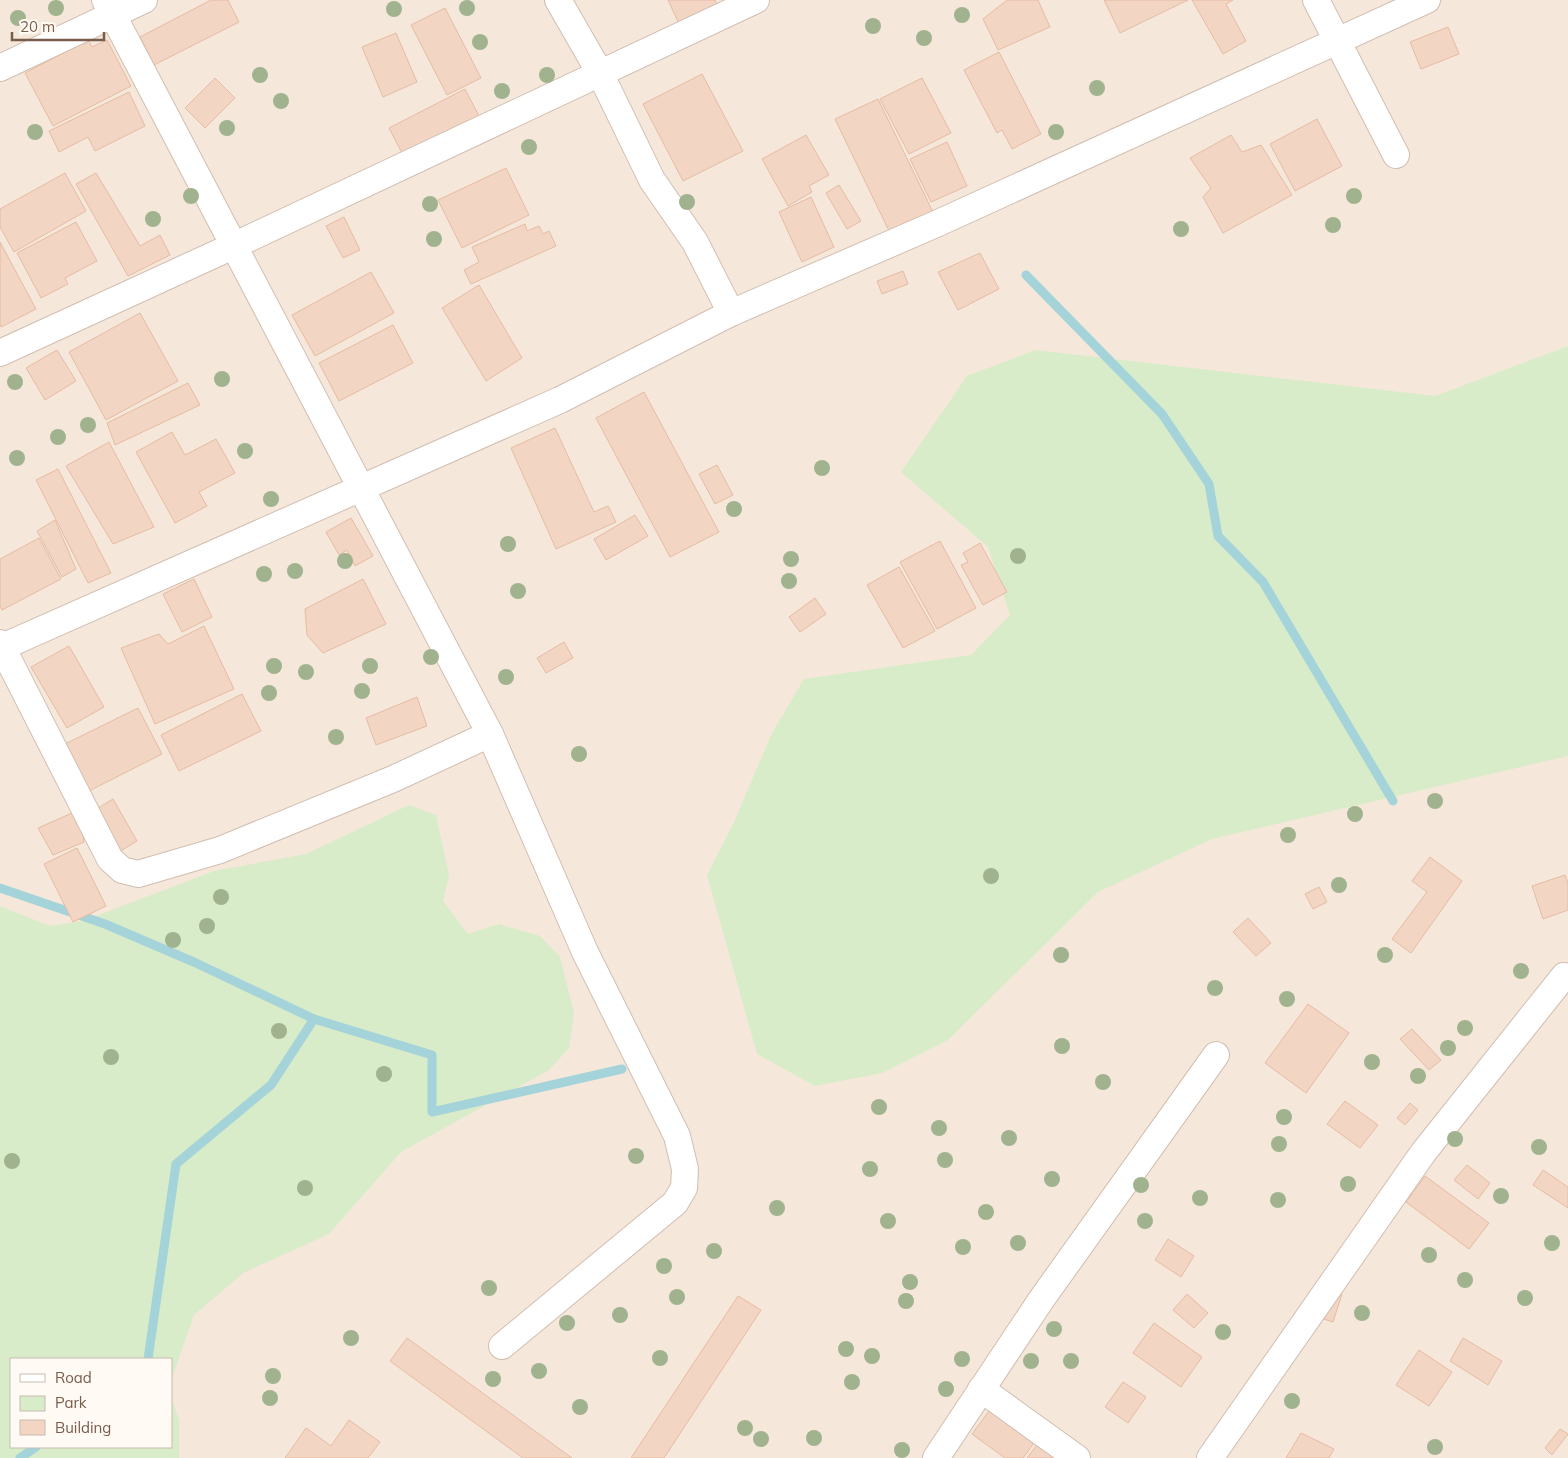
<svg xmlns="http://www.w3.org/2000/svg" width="1568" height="1458" font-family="Mulish,sans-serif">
  <rect width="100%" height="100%" fill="#fdf6ec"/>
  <path fill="#f5e8da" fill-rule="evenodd" d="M0 0H1568V1458H0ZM11 1359H171V1447H11Z"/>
  <g fill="#d8ecc9">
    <polygon points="1568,346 1568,756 1212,839 1098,892 948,1040 882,1073 815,1086 757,1054 707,875 734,822 772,733 804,679 971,655 1010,615 988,547 901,472 967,376 1036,350 1435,396"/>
    <polygon points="409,805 436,815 449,875 443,901 468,934 499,924 540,936 560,957 574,1013 569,1048 549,1070 401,1152 329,1234 243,1273 194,1315 171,1381 171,1359 11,1359 11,1447 171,1447 171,1397 179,1420 179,1458 0,1458 0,906 50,926 83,921 214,871 306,854"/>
  </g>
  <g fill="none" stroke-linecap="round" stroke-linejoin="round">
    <g stroke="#a5d3da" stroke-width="9">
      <polyline points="1026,275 1162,414 1209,484 1218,536 1263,582 1393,801"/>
      <polyline points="0,888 105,924 196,963 314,1019 432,1055 432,1112 622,1069"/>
      <polyline points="148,1359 176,1164 271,1085 314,1019"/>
      <polyline points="20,1458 36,1447"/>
    </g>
  </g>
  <g fill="#f3d5c3" stroke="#e6bba3">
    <polygon points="211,0 228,0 239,22 154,65 140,37"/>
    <polygon points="668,0 715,0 719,8 680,26"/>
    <polygon points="1007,0 1038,0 1050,27 998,50 983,19"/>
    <polygon points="1104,0 1188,0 1120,33"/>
    <polygon points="1192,0 1233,0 1226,4 1246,41 1223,54"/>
    <polygon points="445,8 481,78 447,95 411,25"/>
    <polygon points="1448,27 1459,54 1421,69 1410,42"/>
    <polygon points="396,33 417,82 383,97 362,47"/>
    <polygon points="88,40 92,47 107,40 131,86 53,126 25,73"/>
    <polygon points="999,52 1041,134 1012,149 1002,130 997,133 964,70"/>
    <polygon points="702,74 743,151 683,181 643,104"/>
    <polygon points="215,78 235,98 205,128 185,108"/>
    <polygon points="922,78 951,133 909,154 880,99"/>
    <polygon points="465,89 480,118 404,157 389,128"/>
    <polygon points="129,92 145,126 95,151 88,137 59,152 49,131"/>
    <polygon points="878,99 933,212 890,233 835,119"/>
    <polygon points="1317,119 1342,166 1295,191 1270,144"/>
    <polygon points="806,135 829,175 809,186 812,192 788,206 762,159"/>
    <polygon points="1231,135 1242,152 1261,145 1292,195 1223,233 1203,197 1211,188 1190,158"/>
    <polygon points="947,142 967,186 931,202 910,159"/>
    <polygon points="506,168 529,215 462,248 438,200"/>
    <polygon points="65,173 86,211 14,252 0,227 0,209"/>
    <polygon points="96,173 140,246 160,235 170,255 128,276 76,184"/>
    <polygon points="839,185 861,221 847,229 826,193"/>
    <polygon points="811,197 834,247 802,262 779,212"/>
    <polygon points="344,217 360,250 343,258 326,226"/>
    <polygon points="76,222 97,261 65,278 68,284 41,298 17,253"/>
    <polygon points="525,224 527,231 539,226 543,234 549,231 556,246 471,284 464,270 479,262 472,247"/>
    <polygon points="0,242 36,309 1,327 0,324"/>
    <polygon points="980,253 999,289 958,310 938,272"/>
    <polygon points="903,271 908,284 882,294 877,281"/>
    <polygon points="371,272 394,313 315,356 292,315"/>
    <polygon points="479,285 522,358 486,381 442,308"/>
    <polygon points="140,313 178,381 106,420 69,352"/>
    <polygon points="393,325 413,363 339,401 319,363"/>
    <polygon points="57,350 76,381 45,400 26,368"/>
    <polygon points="188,383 200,405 115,445 107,423"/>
    <polygon points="644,392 719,532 670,557 596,418"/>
    <polygon points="555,428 594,512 608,506 616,522 556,549 511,448"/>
    <polygon points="172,432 185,455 216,439 235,473 199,492 207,506 175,523 136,452"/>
    <polygon points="109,442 154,527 113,544 66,466"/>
    <polygon points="717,465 733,495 715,504 699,474"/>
    <polygon points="58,469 111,573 88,583 36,480"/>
    <polygon points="635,515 648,536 606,560 594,539"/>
    <polygon points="351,518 373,556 355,566 347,550 339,555 326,532"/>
    <polygon points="55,520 76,569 62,577 37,531"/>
    <polygon points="39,538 61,579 2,610 0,606 0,559"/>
    <polygon points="940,541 976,608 937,629 900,562"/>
    <polygon points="980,543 1007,592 983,605 961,565 968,562 963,553"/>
    <polygon points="899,567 935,631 903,648 867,585"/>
    <polygon points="194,579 212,617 182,632 163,594"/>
    <polygon points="363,579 386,624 323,653 307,635 305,609"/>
    <polygon points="815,598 826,614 800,632 789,617"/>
    <polygon points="204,626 234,689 155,724 121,648 159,634 168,644"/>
    <polygon points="564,642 573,658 546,673 537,658"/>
    <polygon points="69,646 104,707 67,728 31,667"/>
    <polygon points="242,694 261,731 179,771 161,735"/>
    <polygon points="417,697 427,726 376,745 366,718"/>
    <polygon points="138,708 162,754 89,791 65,744"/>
    <polygon points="113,799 137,841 119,852 95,810"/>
    <polygon points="72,813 82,827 84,842 53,855 38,828"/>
    <polygon points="77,848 106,906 73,922 44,864"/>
    <polygon points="1430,857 1462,881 1411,953 1392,939 1427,892 1412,881"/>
    <polygon points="1565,875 1568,883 1568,910 1543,919 1532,886"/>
    <polygon points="1319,887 1327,902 1313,909 1305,894"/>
    <polygon points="1248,918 1271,943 1256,956 1233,932"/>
    <polygon points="1308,1004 1349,1033 1306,1093 1265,1063"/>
    <polygon points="1412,1029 1441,1060 1429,1070 1400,1039"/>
    <polygon points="1345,1101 1378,1125 1360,1148 1327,1124"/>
    <polygon points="1410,1103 1418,1110 1405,1125 1397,1118"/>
    <polygon points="1467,1165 1490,1183 1478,1199 1454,1180"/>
    <polygon points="1543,1170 1568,1187 1568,1208 1533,1185"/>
    <polygon points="1425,1176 1489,1223 1469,1249 1406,1202"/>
    <polygon points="1168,1239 1194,1256 1181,1277 1155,1260"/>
    <polygon points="1322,1289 1342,1294 1333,1322 1314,1316"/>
    <polygon points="1187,1294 1208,1313 1194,1328 1173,1310"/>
    <polygon points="738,1296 761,1310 664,1458 631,1458"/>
    <polygon points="1154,1323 1202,1357 1181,1387 1133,1353"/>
    <polygon points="407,1338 572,1458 523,1458 390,1361"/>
    <polygon points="1463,1338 1502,1361 1488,1385 1450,1361"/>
    <polygon points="1419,1350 1452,1372 1429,1406 1396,1385"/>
    <polygon points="1123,1382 1146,1397 1128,1423 1105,1407"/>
    <polygon points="989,1411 1034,1443 1023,1458 1005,1458 972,1434"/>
    <polygon points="349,1420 380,1442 368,1458 285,1458 306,1428 331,1446"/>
    <polygon points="1560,1429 1568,1434 1552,1455 1545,1448"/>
    <polygon points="1301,1433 1334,1449 1329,1458 1286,1458"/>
    <polygon points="1037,1445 1055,1458 1027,1458"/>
  </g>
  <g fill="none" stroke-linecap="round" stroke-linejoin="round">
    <g stroke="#d1beb0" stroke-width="28">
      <g id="minor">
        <polyline points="105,0 490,734 585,952 677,1136 685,1169 684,1188 675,1203 502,1346"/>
        <polyline points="558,0 600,73 652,180 695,242 731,313"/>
        <polyline points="1316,0 1396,155"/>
        <polyline points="0,68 144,0"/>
        <polyline points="0,353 233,246 756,0"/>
        <polyline points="0,643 110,859 122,870 138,874 220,850 393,779 490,734"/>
        <polyline points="0,648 560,400 731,313 936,224 1427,0"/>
        <polyline points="981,1389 1077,1458"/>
        <polyline points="936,1458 1041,1300 1216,1055"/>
        <polyline points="1210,1458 1423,1153 1564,976"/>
      </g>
    </g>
    <use href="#minor" stroke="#fff" stroke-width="26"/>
  </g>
  <g fill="#a0b28e">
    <circle cx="56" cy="8" r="8"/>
    <circle cx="467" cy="8" r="8"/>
    <circle cx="394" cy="9" r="8"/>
    <circle cx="962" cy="15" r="8"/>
    <circle cx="18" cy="18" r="8"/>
    <circle cx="873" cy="26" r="8"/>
    <circle cx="924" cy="38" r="8"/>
    <circle cx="480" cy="42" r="8"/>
    <circle cx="260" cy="75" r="8"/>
    <circle cx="547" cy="75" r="8"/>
    <circle cx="1097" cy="88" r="8"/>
    <circle cx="502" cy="91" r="8"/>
    <circle cx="281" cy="101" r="8"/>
    <circle cx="227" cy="128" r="8"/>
    <circle cx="35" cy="132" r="8"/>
    <circle cx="1056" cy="132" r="8"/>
    <circle cx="529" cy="147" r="8"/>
    <circle cx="191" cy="196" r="8"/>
    <circle cx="1354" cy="196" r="8"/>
    <circle cx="687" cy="202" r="8"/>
    <circle cx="430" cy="204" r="8"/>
    <circle cx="153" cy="219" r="8"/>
    <circle cx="1333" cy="225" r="8"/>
    <circle cx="1181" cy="229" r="8"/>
    <circle cx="434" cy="239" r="8"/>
    <circle cx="222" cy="379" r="8"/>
    <circle cx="15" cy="382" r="8"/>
    <circle cx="88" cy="425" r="8"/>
    <circle cx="58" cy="437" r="8"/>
    <circle cx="245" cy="451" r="8"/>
    <circle cx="17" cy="458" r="8"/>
    <circle cx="822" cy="468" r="8"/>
    <circle cx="271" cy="499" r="8"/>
    <circle cx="734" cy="509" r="8"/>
    <circle cx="508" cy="544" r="8"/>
    <circle cx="1018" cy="556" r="8"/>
    <circle cx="791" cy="559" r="8"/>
    <circle cx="345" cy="561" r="8"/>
    <circle cx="295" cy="571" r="8"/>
    <circle cx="264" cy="574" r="8"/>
    <circle cx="789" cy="581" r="8"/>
    <circle cx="518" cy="591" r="8"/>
    <circle cx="431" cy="657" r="8"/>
    <circle cx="274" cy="666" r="8"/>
    <circle cx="370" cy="666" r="8"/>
    <circle cx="306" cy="672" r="8"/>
    <circle cx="506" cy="677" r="8"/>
    <circle cx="362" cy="691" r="8"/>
    <circle cx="269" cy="693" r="8"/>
    <circle cx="336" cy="737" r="8"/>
    <circle cx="579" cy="754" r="8"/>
    <circle cx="1435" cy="801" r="8"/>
    <circle cx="1355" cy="814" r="8"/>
    <circle cx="1288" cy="835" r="8"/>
    <circle cx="991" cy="876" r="8"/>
    <circle cx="1339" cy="885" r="8"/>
    <circle cx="221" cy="897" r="8"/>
    <circle cx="207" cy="926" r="8"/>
    <circle cx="173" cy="940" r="8"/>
    <circle cx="1061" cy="955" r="8"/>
    <circle cx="1385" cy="955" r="8"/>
    <circle cx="1521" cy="971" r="8"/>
    <circle cx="1215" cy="988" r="8"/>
    <circle cx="1287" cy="999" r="8"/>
    <circle cx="1465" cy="1028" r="8"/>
    <circle cx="279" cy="1031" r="8"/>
    <circle cx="1062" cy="1046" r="8"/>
    <circle cx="1448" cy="1048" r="8"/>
    <circle cx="111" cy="1057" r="8"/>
    <circle cx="1372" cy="1062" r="8"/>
    <circle cx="384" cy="1074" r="8"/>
    <circle cx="1418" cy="1076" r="8"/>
    <circle cx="1103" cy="1082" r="8"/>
    <circle cx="879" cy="1107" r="8"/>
    <circle cx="1284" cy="1117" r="8"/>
    <circle cx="939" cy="1128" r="8"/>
    <circle cx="1009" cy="1138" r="8"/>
    <circle cx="1455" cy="1139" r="8"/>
    <circle cx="1279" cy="1144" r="8"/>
    <circle cx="1539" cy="1147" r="8"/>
    <circle cx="636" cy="1156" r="8"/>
    <circle cx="945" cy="1160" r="8"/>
    <circle cx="12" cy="1161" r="8"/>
    <circle cx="870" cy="1169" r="8"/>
    <circle cx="1052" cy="1179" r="8"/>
    <circle cx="1348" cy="1184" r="8"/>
    <circle cx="1141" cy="1185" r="8"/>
    <circle cx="305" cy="1188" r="8"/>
    <circle cx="1501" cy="1196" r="8"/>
    <circle cx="1200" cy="1198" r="8"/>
    <circle cx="1278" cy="1200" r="8"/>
    <circle cx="777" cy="1208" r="8"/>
    <circle cx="986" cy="1212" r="8"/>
    <circle cx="888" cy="1221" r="8"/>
    <circle cx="1145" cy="1221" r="8"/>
    <circle cx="1018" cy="1243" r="8"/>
    <circle cx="1552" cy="1243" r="8"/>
    <circle cx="963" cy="1247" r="8"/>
    <circle cx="714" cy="1251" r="8"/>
    <circle cx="1429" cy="1255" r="8"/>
    <circle cx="664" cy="1266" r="8"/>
    <circle cx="1465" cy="1280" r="8"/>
    <circle cx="910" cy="1282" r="8"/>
    <circle cx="489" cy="1288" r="8"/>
    <circle cx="677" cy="1297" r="8"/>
    <circle cx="1525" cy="1298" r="8"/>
    <circle cx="906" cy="1301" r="8"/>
    <circle cx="1362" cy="1313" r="8"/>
    <circle cx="620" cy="1315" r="8"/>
    <circle cx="567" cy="1323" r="8"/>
    <circle cx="1054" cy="1329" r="8"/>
    <circle cx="1223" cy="1332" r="8"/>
    <circle cx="351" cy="1338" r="8"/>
    <circle cx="846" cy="1349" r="8"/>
    <circle cx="872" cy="1356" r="8"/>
    <circle cx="660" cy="1358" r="8"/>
    <circle cx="962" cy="1359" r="8"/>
    <circle cx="1031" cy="1361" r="8"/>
    <circle cx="1071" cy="1361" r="8"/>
    <circle cx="539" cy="1371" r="8"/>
    <circle cx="273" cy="1376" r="8"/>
    <circle cx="493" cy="1379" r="8"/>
    <circle cx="852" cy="1382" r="8"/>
    <circle cx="946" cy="1389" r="8"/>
    <circle cx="270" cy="1398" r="8"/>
    <circle cx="1292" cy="1401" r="8"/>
    <circle cx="580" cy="1407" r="8"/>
    <circle cx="745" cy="1428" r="8"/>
    <circle cx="814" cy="1438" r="8"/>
    <circle cx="761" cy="1439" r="8"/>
    <circle cx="1435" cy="1447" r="8"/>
    <circle cx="902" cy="1450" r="8"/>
  </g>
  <rect x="10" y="1358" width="162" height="90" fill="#fffaf3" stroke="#cabbb1"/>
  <rect x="20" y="1374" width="25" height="8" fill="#ffffff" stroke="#cabbb1"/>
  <text x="55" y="1383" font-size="15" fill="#7a5c4d">Road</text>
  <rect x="20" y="1396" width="25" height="15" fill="#d8ecc9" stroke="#cabbb1"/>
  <text x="55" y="1408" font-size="15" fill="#7a5c4d">Park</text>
  <rect x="20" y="1420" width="25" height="15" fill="#f3d5c3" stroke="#cabbb1"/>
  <text x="55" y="1433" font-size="15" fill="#7a5c4d">Building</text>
  <path d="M12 32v8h92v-8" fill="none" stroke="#7a5c4d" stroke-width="2.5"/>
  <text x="20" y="32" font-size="15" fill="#7a5c4d" stroke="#fffaf3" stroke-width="4" paint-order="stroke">20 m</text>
</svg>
